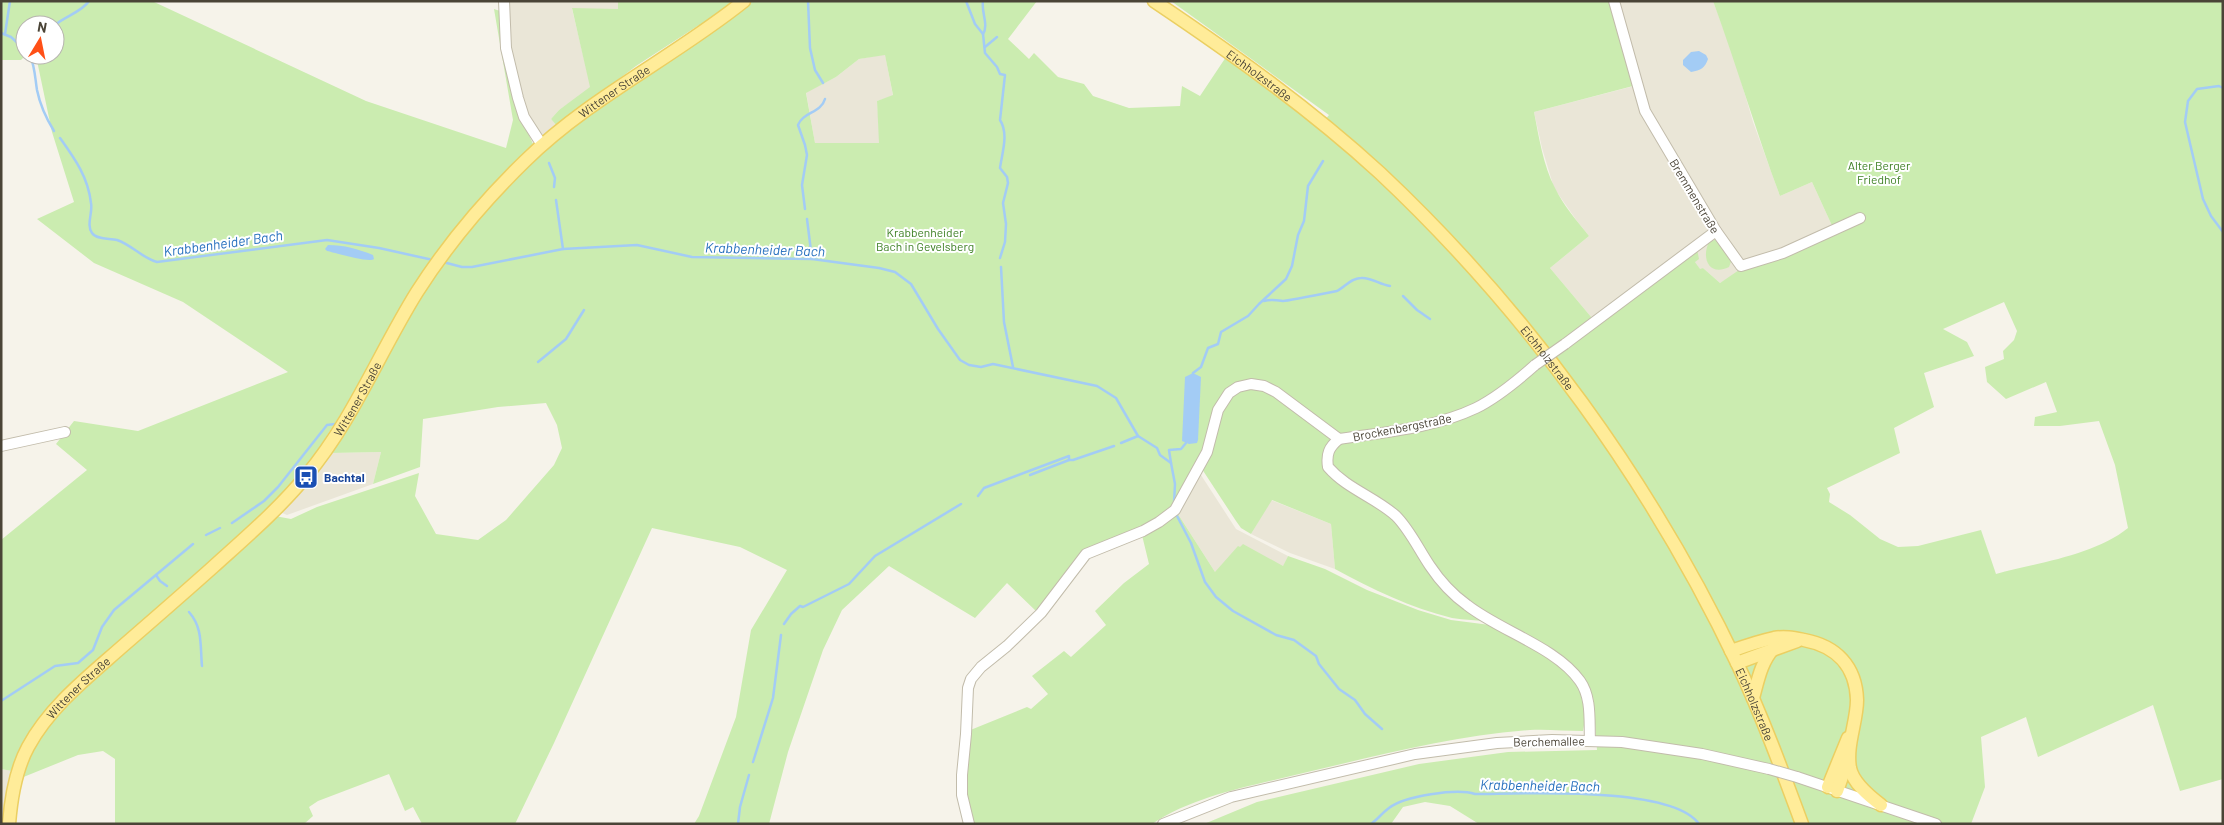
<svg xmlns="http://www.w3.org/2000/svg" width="2224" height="825" font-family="Barlow,sans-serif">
  <rect width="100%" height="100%" fill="#f6f3ea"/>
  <g fill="#eae6d7">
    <polygon points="506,1 618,1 618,9 572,9 591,88 559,110 551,119 557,126 545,136 537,134 528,116 510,45"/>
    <polygon points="1616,1 1713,1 1734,57 1753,122 1780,196 1812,182 1834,230 1743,269 1720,283 1703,268 1700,270 1695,262 1597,324 1550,268 1589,236 1577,221 1554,188 1542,148 1534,112 1638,85"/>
    <polygon points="885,54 893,96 877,101 880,143 815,143 806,92 836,77 859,59"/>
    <polygon points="381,452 373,484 287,515 280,512 330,453"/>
    <polygon points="1199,472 1236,529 1288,556 1282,569 1215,572 1176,511"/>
    <polygon points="1271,500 1331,524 1335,569 1290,553 1251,534"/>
    <polygon points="1,769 12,771 4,824 1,824"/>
  </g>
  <g fill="#cbecb0" fill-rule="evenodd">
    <path d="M1 1H152L366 101 506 148 513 120 494 9 500 11 521 117 533 144 395 319 356 390 305 470 271 508 24 743 12 771 1 769V540L87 470 56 444 74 421 138 431 288 372 183 302 94 263 37 219 74 202 52 132 36 56H25L21 60H1ZM25 25H55V55H25Z"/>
    <polygon points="618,1 737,1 702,27 699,25 636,66 557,126 551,119 559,110 590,87 572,8 618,9"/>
    <path d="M751 1H1037L1008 39 1029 59 1034 53 1058 77 1084 84 1093 96 1129 108 1180 106 1182 86 1200 96 1226 57 1318 128 1329 115 1171 1H1611L1633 86 1534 112C1539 137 1543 165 1555 188 1563 205 1577 221 1589 236L1550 268 1597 324 1697 249 1699 259 1695 262 1700 269 1703 268 1720 283 1742 268 1834 230 1812 182 1780 196C1756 132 1737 66 1713 1H2223V779L2180 791 2153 705 2038 757 2026 717 1981 737 1985 787 1971 824H1479L1450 806 1425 802 1403 807 1391 824H1204L1257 802 1419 764 1508 752 1597 750 1593 696 1582 691 1586 713 1583 731C1565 731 1547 729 1530 730 1451 736 1372 757 1295 775 1247 787 1194 796 1152 824H971L964 796 968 731 1027 707 1031 709 1048 694 1032 676 1064 651 1071 657 1106 625 1095 611 1124 583 1149 564 1141 531 1101 545 1037 612 1007 583 975 618 889 566 842 610 823 650 788 752 769 824H694L699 816 736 717 751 630 787 570 740 547 652 528 554 743 515 824H422L413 807 405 811 389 774 318 801 309 807 313 816 304 824H115V759L103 751 78 755 21 778C32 750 43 731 62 708L275 516 291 519 317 507 419 473 415 496 436 534 478 540 506 520 554 465 562 448 557 425 546 403 498 407 423 419 420 467 373 484 381 452 330 453 408 315 444 262 476 221 543 150 591 110ZM885 55 893 95 877 101 879 143H815L806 93 836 77 859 59ZM2004 302 2017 331 2014 340 2003 351 2004 359 1985 367 1987 382 2006 399 2046 382 2057 412 2035 417 2034 426H2060L2099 421 2115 465 2128 528C2095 555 2037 563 1996 574L1981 530 1918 546 1898 547 1880 539 1850 515 1829 502 1830 494 1827 488 1900 453 1894 428 1934 407 1924 373 1974 356 1967 342 1943 329ZM1198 463 1236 521 1241 528 1251 534 1272 500 1331 524 1335 569C1372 589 1411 608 1452 618 1464 620 1478 620 1490 622V625L1451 620 1418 610 1367 590 1325 569 1288 556 1283 566 1243 544 1240 547 1238 546 1215 572 1176 511Z"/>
    <path d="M1717 239 1732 259 1729 267C1709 277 1701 258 1709 242Z"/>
  </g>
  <g fill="#a3ccf5">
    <path d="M1699 51 1706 55 1708 59C1705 68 1701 70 1691 72L1683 65V60L1691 52Z"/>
    <path d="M328 245C344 245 358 249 373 255L374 259C369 263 336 253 327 251L325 249Z"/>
    <polygon points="1193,373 1201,377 1198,440 1197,443 1189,444 1182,441 1185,377"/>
  </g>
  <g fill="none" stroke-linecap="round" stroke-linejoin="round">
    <g stroke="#a3ccf5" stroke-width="2.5">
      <polyline points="808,1 810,48 815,70 823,83"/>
      <path d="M966 1 975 24 983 34 985 53 997 67 1000 74 1005 75 1000 120C1009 134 1002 153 1000 168L1007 177 1008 183 1003 203 1006 224 1005 242 1000 258"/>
      <path d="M983 1C981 12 989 25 983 34"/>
      <path d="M55 25C65 16 82 12 89 1"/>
      <polyline points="1,33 11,37 25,50"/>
      <polyline points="5,34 10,1"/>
      <polyline points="985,47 997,37"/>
      <path d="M30 55C35 67 35 78 37 90 40 105 46 118 54 131"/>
      <polyline points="2223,88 2219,86 2197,89 2188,101 2185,122 2203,199 2211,216 2223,232"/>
      <path d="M60 138C75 159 88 177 91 203 93 212 86 225 92 233 97 240 110 238 117 240 132 245 142 258 157 262L327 240 379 248 433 260"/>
      <polyline points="549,163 555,178 554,187"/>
      <polyline points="556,200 563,249"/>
      <path d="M805 209 802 185 807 155 805 145 798 125C803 112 821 113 825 99"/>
      <polyline points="807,219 812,259"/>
      <polyline points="443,262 462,267 472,267 563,249 637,245 692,257 812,259 879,268 895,272 911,284 938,329 960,360 969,365 981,367 993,364 1097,386 1116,398 1138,436 1157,448 1160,455 1171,463 1175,484 1174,503"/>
      <polyline points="1001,267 1004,322 1013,367"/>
      <polyline points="1403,296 1417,310 1430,319"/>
      <path d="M1264 301C1271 299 1276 300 1283 301 1286 301 1332 292 1337 291 1345 287 1351 278 1361 278 1371 277 1380 285 1390 286"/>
      <polyline points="538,362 566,339 584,310"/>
      <polyline points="1193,373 1201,367 1208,348 1218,344 1221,332 1248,316 1259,304 1286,279 1292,266 1298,235 1304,221 1308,186 1323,161"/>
      <polyline points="1121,443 1138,436"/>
      <polyline points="1171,463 1169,450 1181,449 1186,443"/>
      <polyline points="1030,475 1069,460"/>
      <polyline points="978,496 984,488 1069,456 1069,460 1073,460 1114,446"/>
      <polyline points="1176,514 1191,543 1205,582 1216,597 1233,611 1276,635 1294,640 1316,656 1319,664 1339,689 1355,700 1365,714 1382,729"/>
      <polyline points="232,523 264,501 278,487 327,425 335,424"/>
      <polyline points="206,535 220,528"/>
      <polyline points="156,575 160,581 167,586"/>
      <path d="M189 612C203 628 200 645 202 666"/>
      <polyline points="784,624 791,614 800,606 803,607 849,584 875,556 961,504"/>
      <polyline points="1,701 55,666 78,663 93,650 102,627 114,610 193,544"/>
      <polyline points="753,762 773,698 781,635"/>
      <polyline points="738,824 740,807 749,775"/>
      <path d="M1371 824C1378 819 1382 813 1389 808 1404 796 1457 788 1475 794 1520 794 1672 785 1699 824"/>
    </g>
    <g stroke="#c2bcab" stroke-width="12">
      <g id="minor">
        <polyline points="504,1 506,48 518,98 524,117 542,145"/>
        <polyline points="1614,1 1645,111 1716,231 1741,266 1783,253 1860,218"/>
        <polyline points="1565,344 1716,231"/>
        <path d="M1535 365C1517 381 1498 397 1476 408 1434 428 1385 432 1339 439 1329 447 1326 454 1328 467 1347 489 1375 497 1396 516 1410 530 1419 550 1430 566 1440 581 1453 595 1467 605 1500 631 1556 647 1580 681 1592 698 1589 721 1590 741"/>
        <polyline points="1,446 65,432"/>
        <polyline points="1797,777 1936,824"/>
        <polyline points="969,824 962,795 962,775 966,734 968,688 971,679 981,667 1007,646 1041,613 1086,554 1143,531 1159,522 1175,510 1207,452 1218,410 1229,393 1238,387 1251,384 1264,386 1276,392 1339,439"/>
        <polyline points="1163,824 1231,797 1415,754 1497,743 1552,740 1622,742 1702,754 1769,769"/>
      </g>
    </g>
    <g stroke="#ebcf62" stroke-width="15">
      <g id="major">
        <path id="s1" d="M1154 1C1233 54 1310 109 1380 173 1528 312 1651 482 1738 665 1762 716 1782 770 1802 824"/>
        <path d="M1731 651C1745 646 1760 641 1774 638 1785 636 1794 638 1804 640 1836 646 1856 666 1857 700 1857 722 1846 745 1850 768 1853 783 1869 796 1881 805"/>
        <polyline points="1737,663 1797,641"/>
        <path d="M1753 698C1758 680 1761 662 1774 648"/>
        <polyline points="1828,787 1848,738"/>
        <polyline points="1837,791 1848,760"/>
        <path id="s2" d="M9 824C11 798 15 771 28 747 50 706 89 676 124 645 154 619 184 593 213 567 245 538 279 509 306 476 353 420 379 353 417 292 447 245 485 200 525 161 590 97 673 58 744 1"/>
      </g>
    </g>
    <use href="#minor" stroke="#fff" stroke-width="10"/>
    <use href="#major" stroke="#ffec99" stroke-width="12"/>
    <g stroke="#c2bcab" stroke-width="12" stroke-linecap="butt">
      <g id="minor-bridge">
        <polyline points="1535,365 1565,344"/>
        <polyline points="1769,769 1797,777"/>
      </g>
    </g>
    <use href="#minor-bridge" stroke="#fff" stroke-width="10"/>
  </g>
  <defs>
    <g id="bus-square" transform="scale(1.25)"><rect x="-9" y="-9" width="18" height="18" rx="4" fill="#1a4fb4" stroke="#fff"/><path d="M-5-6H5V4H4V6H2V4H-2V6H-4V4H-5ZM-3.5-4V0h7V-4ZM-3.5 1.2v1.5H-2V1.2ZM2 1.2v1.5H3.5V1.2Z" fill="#fff"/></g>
  </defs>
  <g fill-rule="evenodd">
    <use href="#bus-square" x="306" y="477"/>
  </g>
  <g text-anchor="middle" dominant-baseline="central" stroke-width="4" stroke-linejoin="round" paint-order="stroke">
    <g font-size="12" fill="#4a4437" stroke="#fff">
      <text stroke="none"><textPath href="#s1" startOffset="129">Eichholzstraße</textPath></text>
      <text stroke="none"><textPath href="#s2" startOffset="968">Wittener Straße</textPath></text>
      <text transform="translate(1695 196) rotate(59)">Bremmenstraße</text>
      <text stroke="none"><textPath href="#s1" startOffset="534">Eichholzstraße</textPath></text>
      <text stroke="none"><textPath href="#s2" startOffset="562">Wittener Straße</textPath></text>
      <text transform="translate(1402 427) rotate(-11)">Brockenbergstraße</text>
      <text stroke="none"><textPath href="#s2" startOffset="158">Wittener Straße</textPath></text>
      <text stroke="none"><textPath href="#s1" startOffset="939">Eichholzstraße</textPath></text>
      <text transform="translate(1549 741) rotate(-1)">Berchemallee</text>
    </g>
    <g font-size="12" fill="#3f8126" stroke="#fff">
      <text x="1879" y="165">Alter Berger<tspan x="1879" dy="14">Friedhof</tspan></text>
      <text x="925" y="232">Krabbenheider<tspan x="925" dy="14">Bach in Gevelsberg</tspan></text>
    </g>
    <g font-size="12" font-weight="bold" fill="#164399" stroke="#fff" text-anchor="start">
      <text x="324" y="477">Bachtal</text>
    </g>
    <g font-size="14" font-style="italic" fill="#2871be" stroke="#fff">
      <text transform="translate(223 243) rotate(-8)">Krabbenheider Bach</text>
      <text transform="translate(765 249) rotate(2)">Krabbenheider Bach</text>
      <text transform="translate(1540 785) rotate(1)">Krabbenheider Bach</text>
    </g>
  </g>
  <rect width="2224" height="825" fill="none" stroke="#4a4437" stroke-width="5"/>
  <g transform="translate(40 40) rotate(10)"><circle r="24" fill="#ffffff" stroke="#b7b4af"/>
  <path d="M0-4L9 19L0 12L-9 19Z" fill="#ff5017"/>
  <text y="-8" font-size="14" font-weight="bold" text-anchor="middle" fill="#4a4437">N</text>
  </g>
</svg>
